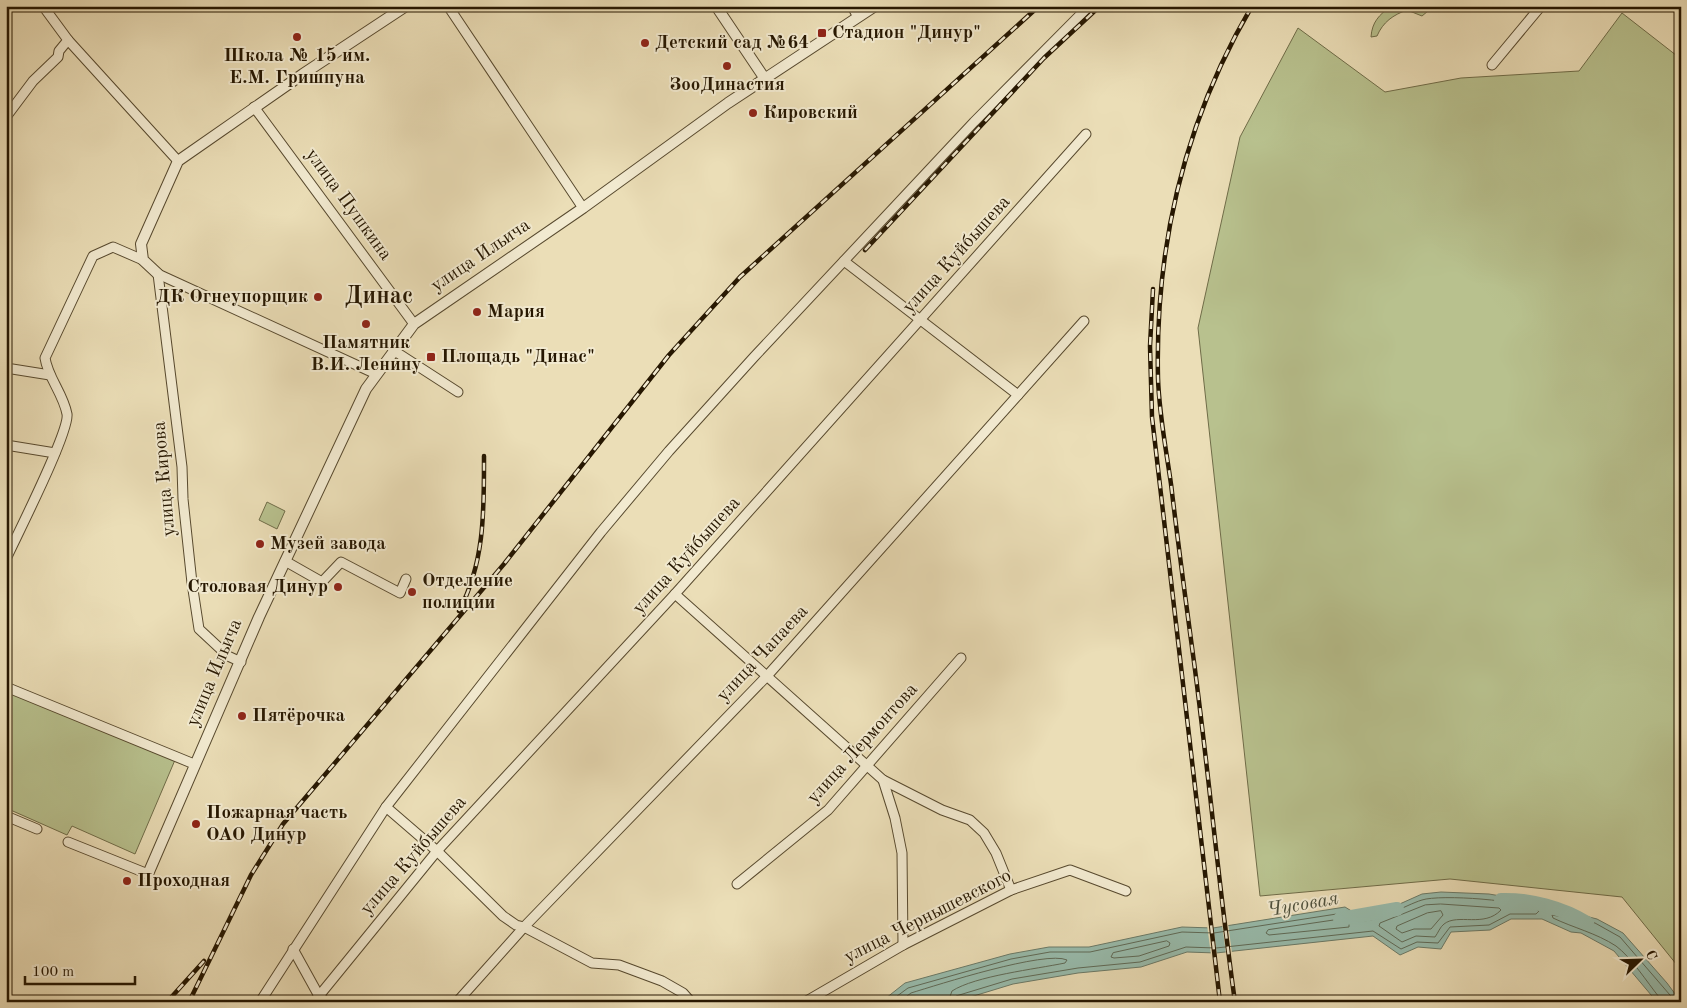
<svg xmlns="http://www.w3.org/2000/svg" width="1687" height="1008" font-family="'Old Standard TT',serif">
  <rect width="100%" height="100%" fill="#ebdeb7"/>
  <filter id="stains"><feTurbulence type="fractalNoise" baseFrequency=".004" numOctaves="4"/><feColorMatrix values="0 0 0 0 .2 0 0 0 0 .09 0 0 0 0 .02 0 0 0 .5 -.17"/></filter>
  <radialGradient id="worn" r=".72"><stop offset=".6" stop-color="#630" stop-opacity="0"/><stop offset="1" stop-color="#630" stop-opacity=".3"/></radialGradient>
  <g fill="#b8c18e" stroke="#6f6c48">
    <path d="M1391 6H1434L1422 16 1407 10C1393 15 1383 22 1377 36L1371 37C1372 22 1379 15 1391 6Z"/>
    <polygon points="1622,13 1681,59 1681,970 1622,897 1450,879 1260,896 1198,328 1240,137 1298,28 1385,92 1461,78 1579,71"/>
    <polygon points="267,502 285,511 277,529 259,520"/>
    <polygon points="6,691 175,760 135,854 72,826 67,835 6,808"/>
  </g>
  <polygon fill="#98bcad" stroke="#6a7a68" points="1441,892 1489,894 1518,899 1597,919 1623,933 1667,983 1681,1002 1657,1002 1614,951 1581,933 1571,932 1542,919 1511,919 1490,930 1451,932 1441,949 1418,947 1400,955 1373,936 1216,953 1187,952 1141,967 1078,973 1013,984 954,1002 881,1002 905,983 1010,954 1049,947 1089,947 1182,927 1213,928 1345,907 1358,915 1384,911 1422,894"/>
  <g fill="#ebdeb7">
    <polygon points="1228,923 1232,953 1226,954 1222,924"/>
    <polygon points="1207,925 1213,925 1217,955 1211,955"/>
  </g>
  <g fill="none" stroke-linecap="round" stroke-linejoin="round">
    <g stroke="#5f6a57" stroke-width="1">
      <path d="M1441 904 1499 908 1501 910C1484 928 1458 913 1444 924 1440 927 1438 933 1435 937L1416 936 1402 942 1379 926 1380 923 1425 905Z"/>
      <polygon points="1441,911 1443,915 1431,929 1414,929 1402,933 1396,929 1397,926 1427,913"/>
      <polygon points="1342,919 1349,923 1349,927 1269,935 1266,933 1268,930"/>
      <polygon points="1167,941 1170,943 1169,946 1139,956 1114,958 1111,957 1113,953"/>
      <path d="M889 1002 908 988 1011 959 1050 952H1090L1182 932 1214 933 1343 913C1347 915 1352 919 1357 920 1374 925 1405 905 1422 900 1440 894 1525 900 1539 911L1536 914H1510L1489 925 1450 927 1438 943 1417 942 1401 949 1373 931 1216 948 1186 947 1140 962 1078 968 1012 979 956 996 954 1002"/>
      <path d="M899 1002 911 993C937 985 1046 950 1067 960L1065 963C1036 969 975 976 952 991L948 1002"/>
      <path d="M1660 1002 1659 997C1647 982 1631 957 1616 946 1596 933 1574 928 1553 918L1552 915 1595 923 1620 937 1676 1002"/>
    </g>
    <g stroke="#98bcad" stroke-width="14">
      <path d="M1501 900C1530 899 1563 908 1587 923"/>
      <polyline points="1340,919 1397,909"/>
    </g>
    <g stroke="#57492e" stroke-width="11">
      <g id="minor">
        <polyline points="43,6 68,40 178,161"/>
        <polyline points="448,6 583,208"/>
        <polyline points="852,6 858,17"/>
        <polyline points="1492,65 1541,6"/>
        <polyline points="254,107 414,324"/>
        <polyline points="6,117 33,81 58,57 59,51 68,40"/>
        <polyline points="844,261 1018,395"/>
        <polyline points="158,274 182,467 183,499 192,583 199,629 228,656 241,662"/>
        <polyline points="158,274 376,374"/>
        <polyline points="393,350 458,392"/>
        <polyline points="6,368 50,375"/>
        <polyline points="6,445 55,453"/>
        <path d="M6 559C16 537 70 431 67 414 63 393 48 378 45 358L93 256 113 247 143 260"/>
        <polyline points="285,561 322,582 341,562 400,593 406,579"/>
        <polyline points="675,594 883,780 895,818 902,853 903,945"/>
        <polyline points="6,687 194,764"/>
        <polyline points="883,780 942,810 970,820 984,833 996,853 1011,890"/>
        <polyline points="386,807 437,851 503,916 516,925 524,927 592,963 619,965 662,981 683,993 691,1002"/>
        <polyline points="6,816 37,829"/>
        <polyline points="68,842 148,874"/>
        <polyline points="737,884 828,810 961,658"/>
        <polyline points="293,949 319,996 326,1002"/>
        <polyline points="260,1002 386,807 601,532 669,451 754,357 974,122 1089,6"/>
        <polyline points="314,1002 437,851 675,594 1086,134"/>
        <polyline points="457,1002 524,927 767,676 1084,321"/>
        <polyline points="805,1002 903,945 1011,890 1070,870 1126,891"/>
      </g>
    </g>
    <g stroke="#57492e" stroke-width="12">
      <g id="tertiary">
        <polyline points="716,6 765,79"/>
        <polyline points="158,274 143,260 141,244 178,161 303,74 406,6"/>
        <polyline points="148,874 259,617 366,389 414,324 583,208 728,103 875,6"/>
      </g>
    </g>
    <use href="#minor" stroke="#f2ead0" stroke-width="9"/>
    <use href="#tertiary" stroke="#f2ead0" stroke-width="10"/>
    <g stroke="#261701" stroke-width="4.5">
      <g id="rail">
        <polyline points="865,250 1044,58 1100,6"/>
        <polyline points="1153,289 1150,346 1152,417 1220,1002"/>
        <path d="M459 611C485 562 484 510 484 456"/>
        <polyline points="167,1002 204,961"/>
        <polyline points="189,1002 251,875 283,824 504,564 669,355 740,277 1039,6"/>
        <path d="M1235 1002C1219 889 1209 775 1194 662 1186 603 1178 543 1171 484 1166 449 1159 413 1158 378 1155 246 1185 120 1252 6"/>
      </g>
    </g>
    <use href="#rail" stroke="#f2ead0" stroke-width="2.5" stroke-dasharray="8" stroke-linecap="butt"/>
  </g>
  <g fill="#8f2418" stroke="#f2ead0" stroke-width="2">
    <rect x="817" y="28" width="10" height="10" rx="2.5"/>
    <circle cx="297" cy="37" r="5"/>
    <circle cx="645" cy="43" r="5"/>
    <circle cx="727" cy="66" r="5"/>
    <circle cx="753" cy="113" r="5"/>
    <circle cx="318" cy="297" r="5"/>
    <circle cx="477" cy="312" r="5"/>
    <circle cx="366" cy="324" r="5"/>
    <rect x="426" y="352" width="10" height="10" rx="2.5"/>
    <circle cx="260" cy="544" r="5"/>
    <circle cx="338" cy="587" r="5"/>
    <circle cx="412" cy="592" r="5"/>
    <circle cx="242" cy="716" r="5"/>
    <circle cx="196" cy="824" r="5"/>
    <circle cx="127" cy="881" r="5"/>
  </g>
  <g text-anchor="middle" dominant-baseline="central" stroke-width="4" stroke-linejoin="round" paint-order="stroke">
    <g font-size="19" font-weight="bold" fill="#261701" stroke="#f2ead0" text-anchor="start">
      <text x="832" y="33">Стадион "Динур"</text>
      <text x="655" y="43">Детский сад №64</text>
      <text x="297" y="56" text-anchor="middle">Школа № 15 им.<tspan x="297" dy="22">Е.М. Гришпуна</tspan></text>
      <text x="727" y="85" text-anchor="middle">ЗооДинастия</text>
      <text x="763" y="113">Кировский</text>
      <text x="308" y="297" text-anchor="end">ДК Огнеупорщик</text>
      <text x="487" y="312">Мария</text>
      <text x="366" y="343" text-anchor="middle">Памятник<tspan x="366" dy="22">В.И. Ленину</tspan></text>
      <text x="441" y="357">Площадь "Динас"</text>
      <text x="270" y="544">Музей завода</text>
      <text x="422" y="581">Отделение<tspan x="422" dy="22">полиции</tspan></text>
      <text x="328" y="587" text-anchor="end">Столовая Динур</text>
      <text x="252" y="716">Пятёрочка</text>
      <text x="206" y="813">Пожарная часть<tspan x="206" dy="22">ОАО Динур</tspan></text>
      <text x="137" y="881">Проходная</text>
    </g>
    <g font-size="19" fill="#261701" stroke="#f2ead0">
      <text transform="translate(348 205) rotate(54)">улица Пушкина</text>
      <text transform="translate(957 255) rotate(-48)">улица Куйбышева</text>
      <text transform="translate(481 256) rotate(-34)">улица Ильича</text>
      <text transform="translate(165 479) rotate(-95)">улица Кирова</text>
      <text transform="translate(687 556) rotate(-48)">улица Куйбышева</text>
      <text transform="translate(763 654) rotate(-47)">улица Чапаева</text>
      <text transform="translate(215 673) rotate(-67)">улица Ильича</text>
      <text transform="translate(863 744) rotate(-48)">улица Лермонтова</text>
      <text transform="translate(414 856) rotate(-49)">улица Куйбышева</text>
      <text transform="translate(928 917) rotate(-27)">улица Чернышевского</text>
    </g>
    <g font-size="20" font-style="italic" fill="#4e513d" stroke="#f2ead0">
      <text transform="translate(1303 905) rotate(-10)">Чусовая</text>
    </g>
    <g font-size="24" font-weight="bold" fill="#261701" stroke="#f2ead0">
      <text x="379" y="297">Динас</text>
    </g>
  </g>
  <rect width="1687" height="1008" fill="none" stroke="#ebdeb7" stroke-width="25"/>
  <rect x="8" y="8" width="1672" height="993" fill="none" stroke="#261701" stroke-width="2.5"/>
  <rect x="12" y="12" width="1662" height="983" fill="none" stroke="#261701"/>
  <g transform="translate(1640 960) rotate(67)" stroke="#f2ead0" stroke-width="4" paint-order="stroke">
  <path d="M0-4L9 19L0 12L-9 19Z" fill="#261701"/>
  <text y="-8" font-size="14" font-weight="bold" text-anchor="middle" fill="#261701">С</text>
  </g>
  <path d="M25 976v8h110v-8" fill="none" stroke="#261701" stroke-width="2.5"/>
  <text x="32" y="976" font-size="15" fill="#261701" stroke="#f2ead0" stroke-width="4" paint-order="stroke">100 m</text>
  <rect width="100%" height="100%" filter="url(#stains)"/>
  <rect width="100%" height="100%" fill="url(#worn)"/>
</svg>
